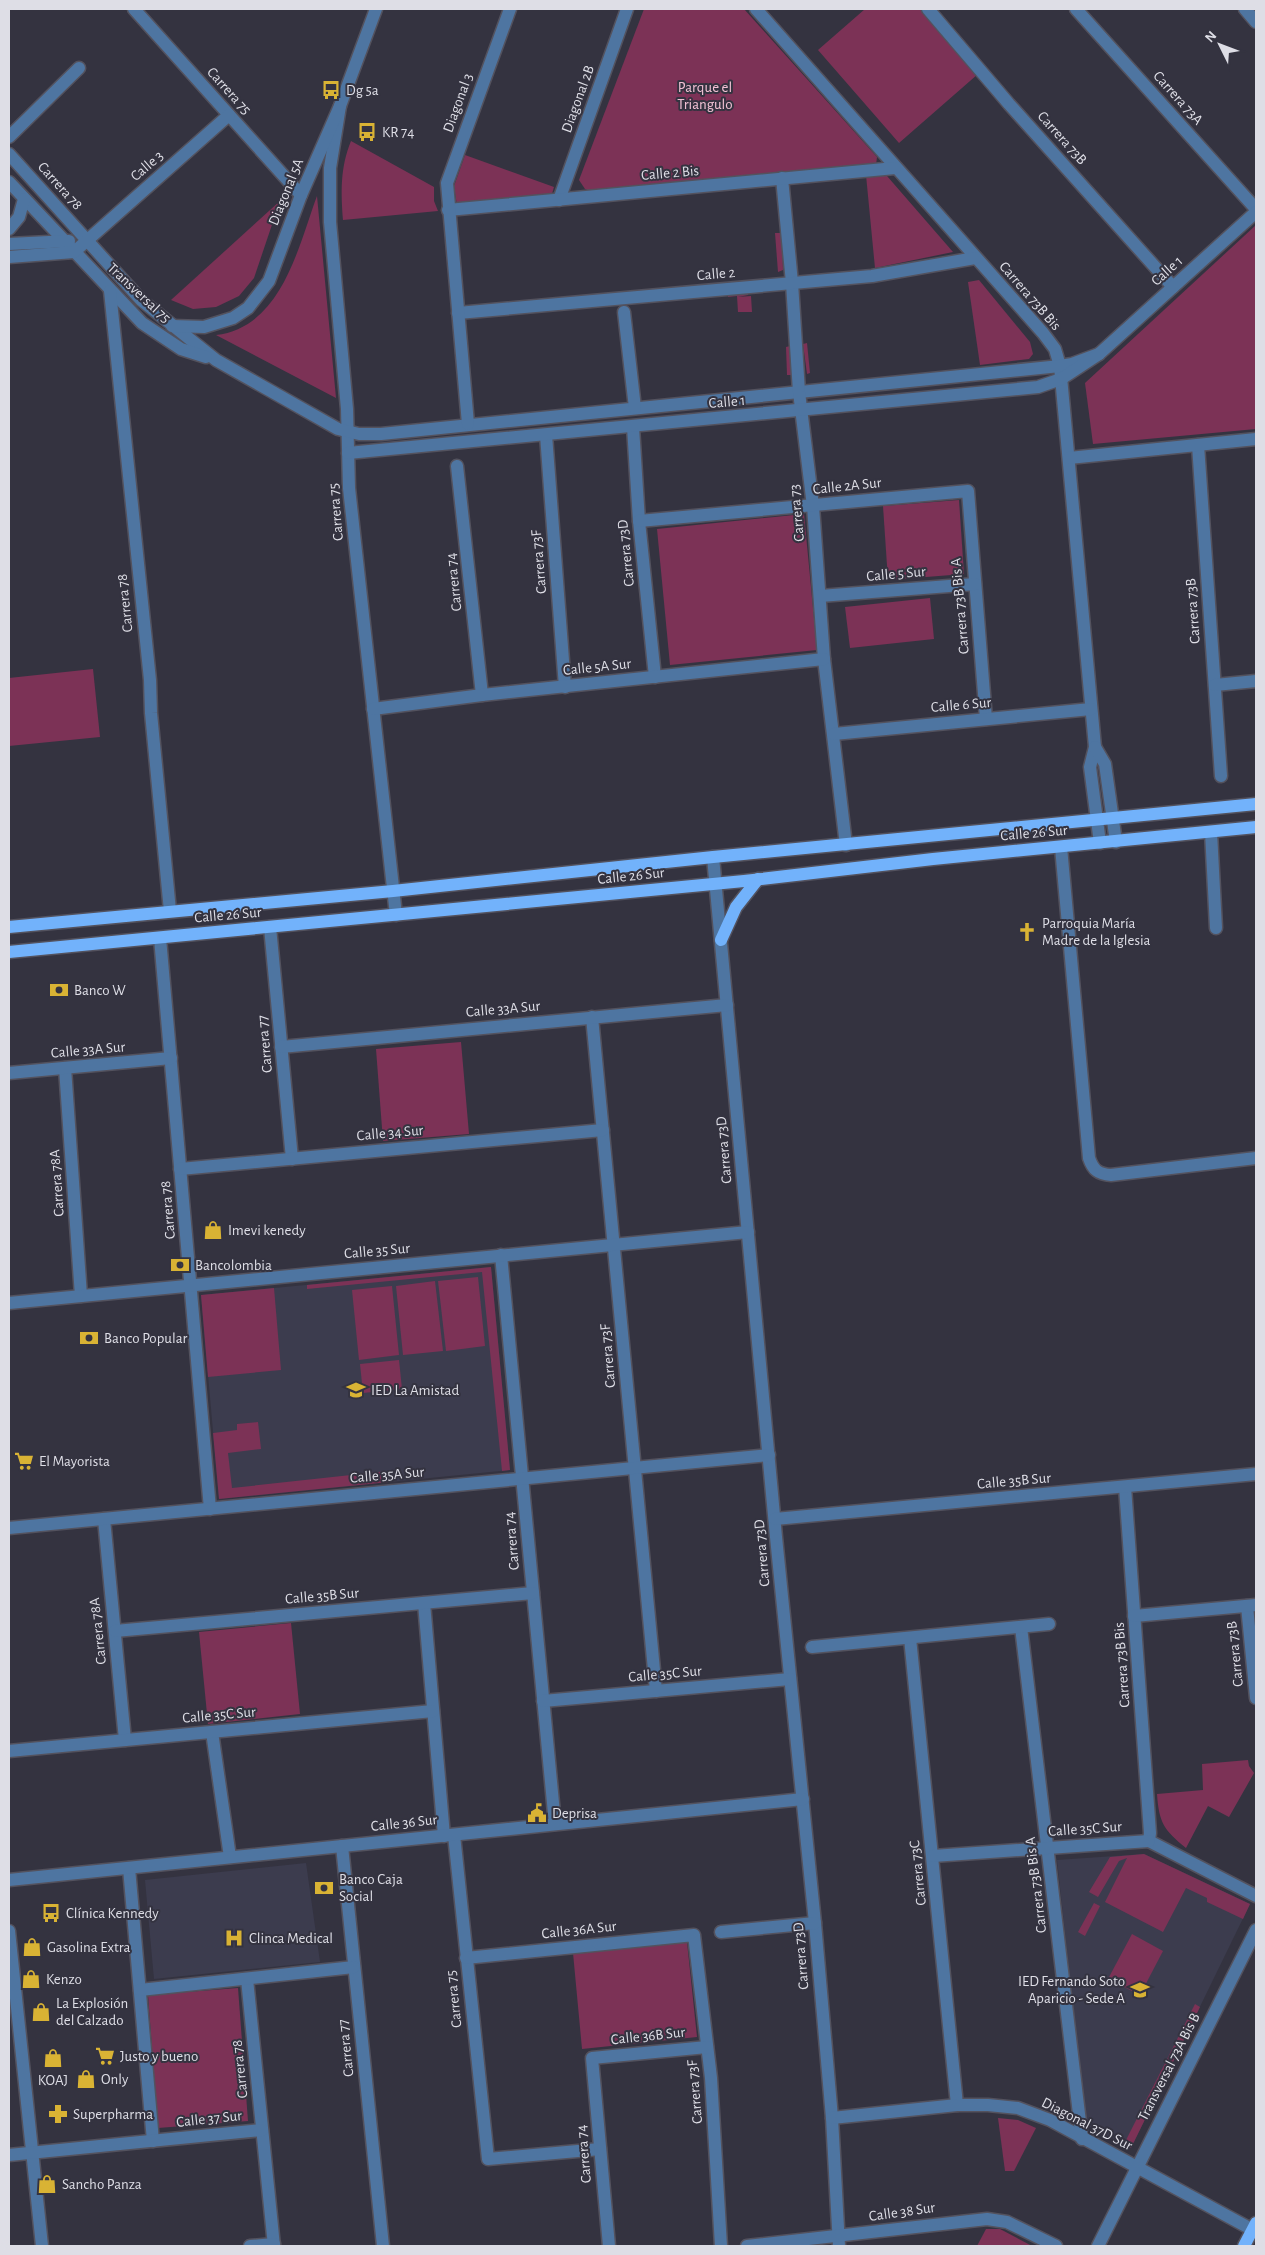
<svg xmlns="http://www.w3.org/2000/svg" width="1265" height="2255" font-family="'Alegreya Sans',sans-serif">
  <rect width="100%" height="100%" fill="#343340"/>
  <g fill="#3c3c4e">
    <polygon points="491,1267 510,1470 219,1499 201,1295"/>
    <polygon points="1144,1854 1250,1904 1131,2148 1086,2125 1057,1860"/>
    <polygon points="306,1863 320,1962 154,1979 145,1880"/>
  </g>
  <g fill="#7c3256">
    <polygon points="644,9 744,9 877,157 876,165 590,191 585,189 579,180"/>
    <polygon points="865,9 921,9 978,74 899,143 818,50"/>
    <path d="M351 141 434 187V201L438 211 343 220C341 192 340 168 351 141Z"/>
    <polygon points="465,155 554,187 551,197 457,206 454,186"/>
    <polygon points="866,175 887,176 953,252 875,268"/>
    <path d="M317 196 336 398 216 335C282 327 298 247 317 196Z"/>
    <polygon points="280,201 254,278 239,296 216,307 193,309 171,300"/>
    <polygon points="1256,225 1256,429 1093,444 1085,383"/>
    <polygon points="775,233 782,233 783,270 778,272"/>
    <polygon points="979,280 1030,342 1033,354 1029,359 980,365 968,282"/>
    <polygon points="748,289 748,295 738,297 751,296 752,312 738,312 737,296 728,297 728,292"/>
    <polygon points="807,343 810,373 807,374 803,344"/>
    <polygon points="790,346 792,375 787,375 786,347"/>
    <polygon points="959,500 964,574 888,580 883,506"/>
    <polygon points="804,514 817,650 670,665 657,529"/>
    <polygon points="930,598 934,639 850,648 845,607"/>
    <polygon points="93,669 100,737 9,746 9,678"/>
    <polygon points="461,1042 469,1134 383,1141 376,1049"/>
    <polygon points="491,1267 510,1470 502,1471 482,1272 307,1289 307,1285"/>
    <polygon points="478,1277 485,1346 446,1351 438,1281"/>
    <polygon points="435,1281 443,1351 403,1355 396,1286"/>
    <polygon points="392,1286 399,1355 359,1360 352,1290"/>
    <polygon points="274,1288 281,1370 208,1377 201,1295"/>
    <polygon points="399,1360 402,1389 363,1393 360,1364"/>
    <polygon points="258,1422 261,1449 228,1453 232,1488 388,1471 389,1482 219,1499 213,1433 237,1430 237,1424"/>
    <polygon points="291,1623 300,1714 208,1724 199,1632"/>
    <path d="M1248 1760 1249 1766 1254 1773 1229 1817 1208 1806 1186 1848C1164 1830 1159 1823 1157 1794L1203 1790 1202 1764Z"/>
    <polygon points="1144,1854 1250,1904 1243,1919 1207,1902 1207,1898 1186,1888 1163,1932 1105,1902 1127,1858 1119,1861 1098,1897 1089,1892 1110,1857"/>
    <polygon points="1094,1903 1100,1906 1085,1936 1078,1932"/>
    <polygon points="1132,1934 1163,1951 1140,1995 1108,1979"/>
    <polygon points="687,1942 697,2037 582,2049 573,1953"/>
    <polygon points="238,1988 248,2121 158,2128 148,1995"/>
    <polygon points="1195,2004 1200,2007 1131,2148 1124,2144"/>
    <polygon points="998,2118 1018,2120 1036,2128 1014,2171 1005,2171"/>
    <polygon points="986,2229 1000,2229 1032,2246 977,2246"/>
  </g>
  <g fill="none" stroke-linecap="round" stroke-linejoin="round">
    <g stroke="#53525e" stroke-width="15">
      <g id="minor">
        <polyline points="134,9 301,195"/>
        <polyline points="756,9 1043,333 1055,349 1060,366 1095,747 1090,767 1100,843"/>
        <polyline points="928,9 1009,104 1173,287"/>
        <polyline points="1076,9 1256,209"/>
        <polyline points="1245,9 1256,22"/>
        <polyline points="340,106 330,168 330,222 347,409 349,488 396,915"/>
        <polyline points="9,137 79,68"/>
        <polyline points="9,154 141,300 216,360 338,429 359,434 381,434 1060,366 1072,364 1099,354"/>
        <polyline points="782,178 792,283 799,392 813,506 824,659 846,845"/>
        <polyline points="9,182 142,323 181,349 206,357"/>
        <polyline points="559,200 627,9"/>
        <polyline points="448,210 895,168"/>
        <polyline points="9,229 19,217 24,199"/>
        <polyline points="9,244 69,241"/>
        <polyline points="9,257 74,252 229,115"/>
        <polyline points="110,291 150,680 151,713 170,911"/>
        <polyline points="624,312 635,408"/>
        <polyline points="458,313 872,276 975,258"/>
        <polyline points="172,326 204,327 233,318 248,308 269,281 301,195 340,106 376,9"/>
        <polyline points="468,424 447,183 510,9"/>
        <polyline points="633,427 639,521 655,677"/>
        <polyline points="546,435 565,687"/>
        <polyline points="1198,445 1221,776"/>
        <polyline points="348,453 1038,387 1061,379 1099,354 1256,212"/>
        <polyline points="1069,458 1256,439"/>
        <polyline points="457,466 482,695"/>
        <polyline points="639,521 968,491 986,719"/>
        <polyline points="820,596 975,584"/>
        <polyline points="1215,685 1256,681"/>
        <polyline points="373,709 482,695 824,659"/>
        <polyline points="834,734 1091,709"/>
        <polyline points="1095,747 1105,764 1116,842"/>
        <polyline points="1211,832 1216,928"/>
        <path d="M1061 847 1089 1158C1093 1170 1098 1174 1111 1175L1256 1158"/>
        <polyline points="713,857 776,1537 815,1923 832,2118 839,2246"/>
        <polyline points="270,927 292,1159"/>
        <polyline points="160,938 210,1509"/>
        <polyline points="592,1017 656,1691"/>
        <polyline points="281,1047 727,1005"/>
        <polyline points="65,1068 81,1296"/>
        <polyline points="9,1073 171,1058"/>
        <polyline points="180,1169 603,1130"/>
        <polyline points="501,1255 555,1824"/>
        <polyline points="9,1303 748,1232"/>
        <polyline points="1125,1487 1150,1833 1149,1841"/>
        <polyline points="104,1519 125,1740"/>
        <polyline points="775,1519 1256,1474"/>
        <polyline points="9,1528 769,1455"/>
        <polyline points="424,1603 444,1836"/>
        <polyline points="1247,1606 1256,1698"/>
        <polyline points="1134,1616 1256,1605"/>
        <polyline points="1021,1627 1082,2139"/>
        <polyline points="115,1631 533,1593"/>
        <polyline points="910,1638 957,2105"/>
        <polyline points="812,1647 1049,1624"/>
        <polyline points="543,1701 790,1679"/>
        <polyline points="212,1732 230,1857"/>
        <polyline points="9,1751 433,1711"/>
        <polyline points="454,1835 488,2159 600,2149"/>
        <polyline points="1149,1841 1256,1896"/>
        <polyline points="342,1846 383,2246"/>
        <polyline points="933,1856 1149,1841"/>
        <polyline points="129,1868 153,2141"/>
        <polyline points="9,1880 803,1799"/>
        <polyline points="9,1931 42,2246"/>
        <polyline points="721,1932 815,1923"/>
        <polyline points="466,1958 694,1935 711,2078 721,2246"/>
        <polyline points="247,1979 274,2246"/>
        <polyline points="140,1990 354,1967"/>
        <polyline points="832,2118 957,2105 988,2105 1018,2108 1050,2120 1253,2230"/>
        <polyline points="9,2155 262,2130"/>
        <polyline points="250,2246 274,2244"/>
        <polyline points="609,2246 592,2058 707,2047"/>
        <polyline points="747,2246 987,2219 1007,2222 1056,2246"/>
        <polyline points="1098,2246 1256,1930"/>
      </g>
    </g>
    <g stroke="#53525e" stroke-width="15">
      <g id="major">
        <polyline points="9,927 393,891 713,857 1256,804"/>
        <polyline points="721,940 736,907 758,879"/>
        <polyline points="9,952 744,881 933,859 1256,827"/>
        <polyline points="1244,2246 1256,2223"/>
      </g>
    </g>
    <use href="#minor" stroke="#4e75a1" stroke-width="12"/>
    <use href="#major" stroke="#72b2fb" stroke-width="12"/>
  </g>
  <defs>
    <g id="bus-bare" transform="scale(1.5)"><path d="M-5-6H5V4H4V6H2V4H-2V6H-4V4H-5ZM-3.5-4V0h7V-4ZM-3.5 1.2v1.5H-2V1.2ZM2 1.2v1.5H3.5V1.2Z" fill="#d9b334" stroke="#343340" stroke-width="2.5" paint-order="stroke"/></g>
    <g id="church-bare" transform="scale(1.5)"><path d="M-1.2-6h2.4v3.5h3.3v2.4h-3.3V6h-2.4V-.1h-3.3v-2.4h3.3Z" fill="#d9b334" stroke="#343340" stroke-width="2.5" paint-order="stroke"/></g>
    <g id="bank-bare" transform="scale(1.5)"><path d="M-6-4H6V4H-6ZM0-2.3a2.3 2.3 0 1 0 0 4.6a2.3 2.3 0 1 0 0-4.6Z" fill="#d9b334" stroke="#343340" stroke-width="2.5" paint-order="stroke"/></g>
    <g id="shop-bare" transform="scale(1.5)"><path d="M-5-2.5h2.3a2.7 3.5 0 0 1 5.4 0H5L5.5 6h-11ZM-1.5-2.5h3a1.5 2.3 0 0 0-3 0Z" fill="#d9b334" stroke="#343340" stroke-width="2.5" paint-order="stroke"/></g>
    <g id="school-bare" transform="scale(1.5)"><path d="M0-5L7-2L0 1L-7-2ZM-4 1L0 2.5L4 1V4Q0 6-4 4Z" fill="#d9b334" stroke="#343340" stroke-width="2.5" paint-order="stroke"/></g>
    <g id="supermarket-bare" transform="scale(1.5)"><path d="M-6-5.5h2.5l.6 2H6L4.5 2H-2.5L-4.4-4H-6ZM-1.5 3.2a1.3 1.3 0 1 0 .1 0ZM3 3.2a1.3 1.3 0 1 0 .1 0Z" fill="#d9b334" stroke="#343340" stroke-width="2.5" paint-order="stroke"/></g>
    <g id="civic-bare" transform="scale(1.5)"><path d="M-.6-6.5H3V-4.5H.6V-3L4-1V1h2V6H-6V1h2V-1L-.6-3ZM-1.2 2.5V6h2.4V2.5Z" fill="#d9b334" stroke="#343340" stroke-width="2.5" paint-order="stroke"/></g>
    <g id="hospital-bare" transform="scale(1.5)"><path d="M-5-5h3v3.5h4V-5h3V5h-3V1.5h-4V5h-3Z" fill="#d9b334" stroke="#343340" stroke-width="2.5" paint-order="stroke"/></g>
    <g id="pharmacy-bare" transform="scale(1.5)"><path d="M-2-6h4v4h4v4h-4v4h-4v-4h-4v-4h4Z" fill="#d9b334" stroke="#343340" stroke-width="2.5" paint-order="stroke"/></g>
  </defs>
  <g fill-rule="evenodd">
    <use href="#bus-bare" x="331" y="90"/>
    <use href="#bus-bare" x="367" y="132"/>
    <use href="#church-bare" x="1027" y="932"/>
    <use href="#bank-bare" x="59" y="990"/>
    <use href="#shop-bare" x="213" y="1230"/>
    <use href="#bank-bare" x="180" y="1265"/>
    <use href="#bank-bare" x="89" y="1338"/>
    <use href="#school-bare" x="356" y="1390"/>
    <use href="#supermarket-bare" x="24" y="1461"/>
    <use href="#civic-bare" x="537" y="1813"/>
    <use href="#bank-bare" x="324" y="1888"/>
    <use href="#bus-bare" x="51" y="1913"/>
    <use href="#hospital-bare" x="234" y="1938"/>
    <use href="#shop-bare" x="32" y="1947"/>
    <use href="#shop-bare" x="31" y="1979"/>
    <use href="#school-bare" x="1140" y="1990"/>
    <use href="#shop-bare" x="41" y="2012"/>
    <use href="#supermarket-bare" x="105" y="2056"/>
    <use href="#shop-bare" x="53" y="2058"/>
    <use href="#shop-bare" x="86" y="2079"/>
    <use href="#pharmacy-bare" x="58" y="2114"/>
    <use href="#shop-bare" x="47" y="2184"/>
  </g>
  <g text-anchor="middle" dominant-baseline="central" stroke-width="4" stroke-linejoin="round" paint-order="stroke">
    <g font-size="15" fill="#f2c1d4" stroke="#343340">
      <text x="705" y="87">Parque el<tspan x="705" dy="17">Triangulo</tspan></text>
    </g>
    <g font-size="15" fill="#dedee6" stroke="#343340" text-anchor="start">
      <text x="346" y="90">Dg 5a</text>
      <text x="382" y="132">KR 74</text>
      <text x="1042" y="923">Parroquia María<tspan x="1042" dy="17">Madre de la Iglesia</tspan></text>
      <text x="74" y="990">Banco W</text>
      <text x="228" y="1230">Imevi kenedy</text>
      <text x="195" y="1265">Bancolombia</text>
      <text x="104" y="1338">Banco Popular</text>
      <text x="371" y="1390">IED La Amistad</text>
      <text x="39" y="1461">El Mayorista</text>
      <text x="552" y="1813">Deprisa</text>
      <text x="339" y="1879">Banco Caja<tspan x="339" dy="17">Social</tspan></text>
      <text x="66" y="1913">Clínica Kennedy</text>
      <text x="249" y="1938">Clinca Medical</text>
      <text x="47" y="1947">Gasolina Extra</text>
      <text x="46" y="1979">Kenzo</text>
      <text x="1125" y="1981" text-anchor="end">IED Fernando Soto<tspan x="1125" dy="17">Aparicio - Sede A</tspan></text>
      <text x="56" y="2003">La Explosión<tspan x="56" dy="17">del Calzado</tspan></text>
      <text x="120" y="2056">Justo y bueno</text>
      <text x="101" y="2079">Only</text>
      <text x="53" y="2080" text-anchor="middle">KOAJ</text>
      <text x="73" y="2114">Superpharma</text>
      <text x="62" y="2184">Sancho Panza</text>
    </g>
    <g font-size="15" fill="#dedee6" stroke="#343340">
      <text transform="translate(229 91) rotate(48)">Carrera 75</text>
      <text transform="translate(1178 98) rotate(48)">Carrera 73A</text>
      <text transform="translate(578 99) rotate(-70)">Diagonal 2B</text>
      <text transform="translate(458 103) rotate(-70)">Diagonal 3</text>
      <text transform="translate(1062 138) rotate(48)">Carrera 73B</text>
      <text transform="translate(147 166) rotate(-41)">Calle 3</text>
      <text transform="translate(670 173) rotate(-5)">Calle 2 Bis</text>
      <text transform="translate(60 186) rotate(48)">Carrera 78</text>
      <text transform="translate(286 192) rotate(-68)">Diagonal 5A</text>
      <text transform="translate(1167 271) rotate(-42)">Calle 1</text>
      <text transform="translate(716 274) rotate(-5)">Calle 2</text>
      <text transform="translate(139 293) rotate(43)">Transversal 75</text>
      <text transform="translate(1030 296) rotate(49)">Carrera 73B Bis</text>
      <text transform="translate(727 402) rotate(-5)">Calle 1</text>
      <text transform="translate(847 486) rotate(-6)">Calle 2A Sur</text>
      <text transform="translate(336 512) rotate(-95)">Carrera 75</text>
      <text transform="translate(797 513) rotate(-95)">Carrera 73</text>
      <text transform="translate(626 553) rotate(-96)">Carrera 73D</text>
      <text transform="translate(539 562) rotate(-95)">Carrera 73F</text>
      <text transform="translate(896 574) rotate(-5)">Calle 5 Sur</text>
      <text transform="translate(454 582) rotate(-96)">Carrera 74</text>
      <text transform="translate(125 603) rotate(-96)">Carrera 78</text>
      <text transform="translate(960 606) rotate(-95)">Carrera 73B Bis A</text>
      <text transform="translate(1193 611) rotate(-94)">Carrera 73B</text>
      <text transform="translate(597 667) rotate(-6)">Calle 5A Sur</text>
      <text transform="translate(961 705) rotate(-5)">Calle 6 Sur</text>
      <text transform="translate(1034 833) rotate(-5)">Calle 26 Sur</text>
      <text transform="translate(631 876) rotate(-6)">Calle 26 Sur</text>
      <text transform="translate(228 915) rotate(-5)">Calle 26 Sur</text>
      <text transform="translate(503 1009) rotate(-5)">Calle 33A Sur</text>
      <text transform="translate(265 1044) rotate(-95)">Carrera 77</text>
      <text transform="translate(88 1050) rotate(-5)">Calle 33A Sur</text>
      <text transform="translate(390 1133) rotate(-5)">Calle 34 Sur</text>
      <text transform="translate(724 1150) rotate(-95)">Carrera 73D</text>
      <text transform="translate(57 1183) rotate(-94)">Carrera 78A</text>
      <text transform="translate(168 1210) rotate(-95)">Carrera 78</text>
      <text transform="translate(377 1251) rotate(-5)">Calle 35 Sur</text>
      <text transform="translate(608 1356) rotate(-95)">Carrera 73F</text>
      <text transform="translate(387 1475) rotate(-5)">Calle 35A Sur</text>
      <text transform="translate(1014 1481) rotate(-5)">Calle 35B Sur</text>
      <text transform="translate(512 1541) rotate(-95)">Carrera 74</text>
      <text transform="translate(762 1553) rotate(-95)">Carrera 73D</text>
      <text transform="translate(322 1596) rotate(-5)">Calle 35B Sur</text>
      <text transform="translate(98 1631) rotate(-96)">Carrera 78A</text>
      <text transform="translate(1235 1654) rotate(-96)">Carrera 73B</text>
      <text transform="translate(1122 1665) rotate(-94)">Carrera 73B Bis</text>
      <text transform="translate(665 1674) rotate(-5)">Calle 35C Sur</text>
      <text transform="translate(219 1715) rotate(-5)">Calle 35C Sur</text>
      <text transform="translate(404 1823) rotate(-6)">Calle 36 Sur</text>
      <text transform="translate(1085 1829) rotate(-4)">Calle 35C Sur</text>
      <text transform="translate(918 1873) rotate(-96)">Carrera 73C</text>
      <text transform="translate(1036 1885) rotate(-97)">Carrera 73B Bis A</text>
      <text transform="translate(579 1930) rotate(-6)">Calle 36A Sur</text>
      <text transform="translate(801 1956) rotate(-95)">Carrera 73D</text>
      <text transform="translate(454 1999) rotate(-96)">Carrera 75</text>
      <text transform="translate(648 2036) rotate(-6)">Calle 36B Sur</text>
      <text transform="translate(346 2048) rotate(-96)">Carrera 77</text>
      <text transform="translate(1169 2067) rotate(-63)">Transversal 73A Bis B</text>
      <text transform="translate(240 2069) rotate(-96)">Carrera 78</text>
      <text transform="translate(695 2092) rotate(-95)">Carrera 73F</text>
      <text transform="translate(209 2119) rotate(-6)">Calle 37 Sur</text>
      <text transform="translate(1087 2124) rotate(27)">Diagonal 37D Sur</text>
      <text transform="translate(584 2154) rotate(-95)">Carrera 74</text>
      <text transform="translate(902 2212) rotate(-8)">Calle 38 Sur</text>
    </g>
  </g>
  <rect width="1265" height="2255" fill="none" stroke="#dedee6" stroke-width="20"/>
  <g transform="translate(1220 45) rotate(312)" stroke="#343340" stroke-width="4" paint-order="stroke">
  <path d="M0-4L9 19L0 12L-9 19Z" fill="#dedee6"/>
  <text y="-8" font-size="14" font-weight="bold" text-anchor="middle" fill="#dedee6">N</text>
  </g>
</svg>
